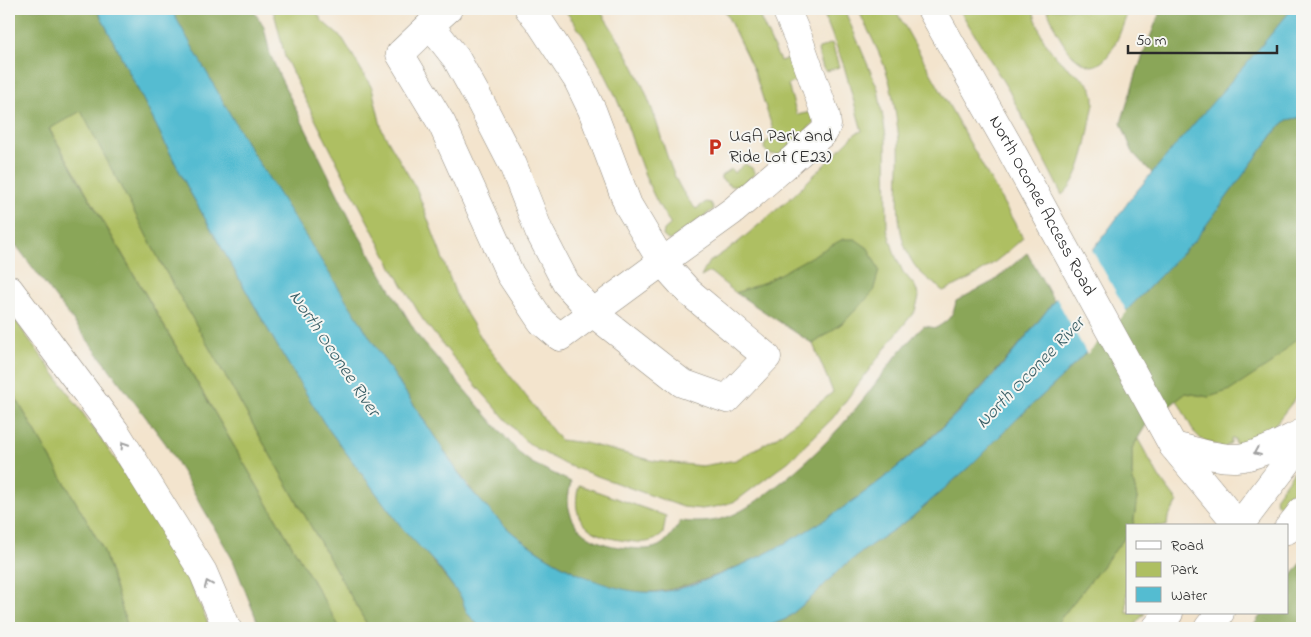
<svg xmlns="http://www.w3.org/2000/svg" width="1311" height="637" font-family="'Indie Flower',sans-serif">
  <rect width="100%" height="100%" fill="#f6f6f2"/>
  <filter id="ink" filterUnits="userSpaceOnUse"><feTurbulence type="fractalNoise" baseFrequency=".02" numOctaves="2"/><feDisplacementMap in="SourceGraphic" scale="10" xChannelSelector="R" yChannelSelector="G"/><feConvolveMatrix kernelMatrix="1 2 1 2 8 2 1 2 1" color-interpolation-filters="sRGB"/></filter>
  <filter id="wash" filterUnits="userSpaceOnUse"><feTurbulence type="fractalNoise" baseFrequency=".0096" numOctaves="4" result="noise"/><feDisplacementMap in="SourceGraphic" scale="20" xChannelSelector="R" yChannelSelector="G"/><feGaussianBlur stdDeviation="1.12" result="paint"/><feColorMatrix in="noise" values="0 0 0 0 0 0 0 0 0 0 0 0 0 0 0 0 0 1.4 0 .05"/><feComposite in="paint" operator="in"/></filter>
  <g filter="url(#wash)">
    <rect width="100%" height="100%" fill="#f3e4cd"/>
    <g fill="#aebf62" stroke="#6c7546">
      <polygon points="270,9 315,9 322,21 343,39 372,88 382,130 417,190 458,300 484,342 560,440 585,443 654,461 702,466 736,460 777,437 833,392 813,344 845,321 765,282 736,293 710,272 701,277 708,263 736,244 794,195 856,133 862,131 844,66 822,9 844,9 878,89 886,136 887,229 895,255 903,272 915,286 919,297 915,311 893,338 832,419 789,461 736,501 720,506 702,509 683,507 564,464 537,449 523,439 473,382 423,320 392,267 348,184 303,95 285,57 278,28 274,13"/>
      <path d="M564 9H599C619 39 638 70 650 104 664 139 669 181 696 209L706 202 711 203 714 209 671 240H668L663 236 664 230 671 224C646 190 637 150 622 112 608 75 588 40 564 9Z"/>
      <polygon points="724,9 756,9 780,61 792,57 801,79 788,85 797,115 811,112 814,123 780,155 769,154 764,149 765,143 775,136 754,71"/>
      <path d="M858 9H895L1023 238C997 262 976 278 943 291 935 284 926 278 919 271 889 236 901 185 899 142 898 126 895 110 892 93 887 64 870 36 858 9Z"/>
      <path d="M959 9H1032C1037 20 1040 35 1047 45 1053 54 1060 62 1068 68 1082 80 1095 82 1094 104 1088 130 1084 177 1062 195L1009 91Z"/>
      <path d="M1047 9H1129C1122 26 1112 65 1091 66 1066 59 1056 30 1047 9Z"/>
      <polygon points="832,43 839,67 827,71 823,68 818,51 820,48"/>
      <polygon points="81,110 162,265 369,628 340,628 49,128"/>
      <polygon points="745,164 752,168 755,174 741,186 731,186 721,179 721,176 731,169 734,173"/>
      <path d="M9 311C28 339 49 366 69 394 122 468 176 544 210 628H128L103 549 9 386Z"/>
      <polygon points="1302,333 1302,390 1273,427 1274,429 1262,440 1240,449 1235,443 1235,439 1231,439 1231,443 1224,448 1201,439 1194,432 1177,400 1186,393 1209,397 1272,363"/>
      <polygon points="1138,439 1159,477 1178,502 1168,517 1167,526 1133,526 1137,498 1132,476 1132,448"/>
      <path d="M1302 460C1302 469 1304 481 1302 489 1299 500 1279 517 1275 498Z"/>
      <path d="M579 485 666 516 663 534C652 544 642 543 627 541 593 537 568 524 579 485Z"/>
      <polygon points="1127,535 1127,613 1145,613 1132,628 1053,628"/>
    </g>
    <g fill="#8aa658" stroke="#5a6842">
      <polygon points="9,9 97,9 190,192 278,347 324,423 403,529 423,549 461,597 467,613 481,628 369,628 162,265 81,111 49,129 340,628 260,628 233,560 166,444 9,236"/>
      <path d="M171 9H252L253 10 264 27 270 54 280 77 354 227 418 336 519 453 532 463 571 482C570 488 568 495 568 501 570 534 600 546 628 548 639 549 652 551 662 544 669 539 676 528 681 521 723 526 743 512 774 488 808 462 835 435 861 402 882 376 899 349 924 326L936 328C948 321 954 315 956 301L994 281 1027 253 1054 301C966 416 854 522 717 575 685 587 650 598 616 589 584 580 539 554 514 534 468 497 437 438 404 390 350 309 297 228 247 144 221 100 196 54 171 9Z"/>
      <polygon points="1161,9 1292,9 1231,83 1152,173 1133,153 1121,123 1137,71"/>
      <polygon points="1302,117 1302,333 1272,363 1231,390 1209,397 1186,393 1146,425 1132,448 1132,476 1137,498 1133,526 1127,526 1127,535 1053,628 764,628 786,619 812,597 841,568 871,545 911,518 970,466 1021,415 1059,380 1196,239 1277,129 1287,120"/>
      <polygon points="843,239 855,239 868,248 879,270 873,292 845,321 813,344 736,293 765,282"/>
      <polygon points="9,386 103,549 128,628 9,628"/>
      <polygon points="1302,562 1302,628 1252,628 1262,613 1287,613 1287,582"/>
    </g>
    <path fill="#54bcd1" stroke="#40747e" d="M97 9H171L247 144 385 361 467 486C482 502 497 520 514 534 548 561 599 589 643 592 677 595 714 577 744 564 855 513 955 427 1030 332 1058 297 1084 261 1111 226 1121 213 1130 198 1141 186 1191 126 1243 69 1292 9H1302V117L1287 120 1277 129 1196 239 1059 380 1021 415 970 466 911 518 871 545 841 568 812 597 786 619 764 628H481L467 613 461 597 436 564 403 529 324 423 278 347 190 192Z"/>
    <polygon fill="#f3e4cd" points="1091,248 1127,312 1087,354 1055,296"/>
  </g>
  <g filter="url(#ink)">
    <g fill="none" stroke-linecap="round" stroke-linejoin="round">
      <g stroke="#8f887c" stroke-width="29">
        <g id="minor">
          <polyline points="529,9 539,21 577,79 592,110 628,205 662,262 734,210 824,132 827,125 826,116 799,40 786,9"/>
          <path id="s1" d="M931 9 1007 143 1173 446 1239 526"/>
          <path d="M430 25 456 58 482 105 513 165 539 231 566 283 593 313 682 383 727 399 767 357 689 292 662 262 560 337 542 322 510 274 442 124 400 54C416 39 432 23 448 9"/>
        </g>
      </g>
      <g stroke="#8f887c" stroke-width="29">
        <g id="major">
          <path d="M1173 446C1193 450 1215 459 1236 458 1257 457 1283 442 1302 433"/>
          <polyline points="1239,526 1302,443"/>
          <polyline points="1287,530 1302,511"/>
          <polyline points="1156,628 1169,613"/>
          <polyline points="1208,628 1220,613"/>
        </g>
      </g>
      <g stroke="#8f887c" stroke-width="29">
        <polyline id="highway" points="9,289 115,431 203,572 227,628"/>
      </g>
      <use href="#minor" stroke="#fff" stroke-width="28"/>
      <use href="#major" stroke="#fff" stroke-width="28"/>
      <use href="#highway" stroke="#fff" stroke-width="28"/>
    </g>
    <defs><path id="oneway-chevron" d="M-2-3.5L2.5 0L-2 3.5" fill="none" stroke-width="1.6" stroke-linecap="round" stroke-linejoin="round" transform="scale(1.25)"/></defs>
    <g stroke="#a0a0a0">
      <use href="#oneway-chevron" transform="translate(124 445) rotate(-122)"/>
      <use href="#oneway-chevron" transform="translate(1257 452) rotate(157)"/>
      <use href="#oneway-chevron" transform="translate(208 584) rotate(-113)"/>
    </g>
  </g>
  <defs>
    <g id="parking-bare" transform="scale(1.35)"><path d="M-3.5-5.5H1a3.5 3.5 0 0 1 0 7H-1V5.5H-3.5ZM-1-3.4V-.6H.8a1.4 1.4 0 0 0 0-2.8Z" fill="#c8321e" stroke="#f6f6f2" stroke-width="2.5" paint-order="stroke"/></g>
  </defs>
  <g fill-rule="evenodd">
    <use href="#parking-bare" x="715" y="147"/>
  </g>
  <g text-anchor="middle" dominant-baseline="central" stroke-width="4" stroke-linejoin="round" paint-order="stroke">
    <g font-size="18" fill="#2b2b2b" stroke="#f6f6f2" text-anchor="start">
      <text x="729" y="137">UGA Park and<tspan x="729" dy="21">Ride Lot (E23)</tspan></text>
    </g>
    <g font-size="18" fill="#2b2b2b" stroke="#f6f6f2">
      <text stroke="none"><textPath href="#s1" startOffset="226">North Oconee Access Road</textPath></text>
    </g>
    <g font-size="19" font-style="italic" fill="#395e65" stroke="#f6f6f2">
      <text transform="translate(334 354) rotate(56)">North Oconee River</text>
      <text transform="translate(1031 373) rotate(-46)">North Oconee River</text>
    </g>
  </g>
  <rect width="1311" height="637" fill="none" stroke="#f6f6f2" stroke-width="30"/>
  <rect x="1126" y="524" width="162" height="90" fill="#f6f6f2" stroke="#a5a5a2"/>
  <rect x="1136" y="541" width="25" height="8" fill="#ffffff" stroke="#a5a5a2"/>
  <text x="1171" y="550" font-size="15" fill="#2b2b2b">Road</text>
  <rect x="1136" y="562" width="25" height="15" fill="#aebf62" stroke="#a5a5a2"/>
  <text x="1171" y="574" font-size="15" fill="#2b2b2b">Park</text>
  <rect x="1136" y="587" width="25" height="15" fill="#54bcd1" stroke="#a5a5a2"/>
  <text x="1171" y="600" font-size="15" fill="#2b2b2b">Water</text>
  <path d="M1128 45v8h149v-8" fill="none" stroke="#2b2b2b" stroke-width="2.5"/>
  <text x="1136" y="45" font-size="15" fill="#2b2b2b" stroke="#f6f6f2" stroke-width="4" paint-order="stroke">50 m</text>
</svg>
